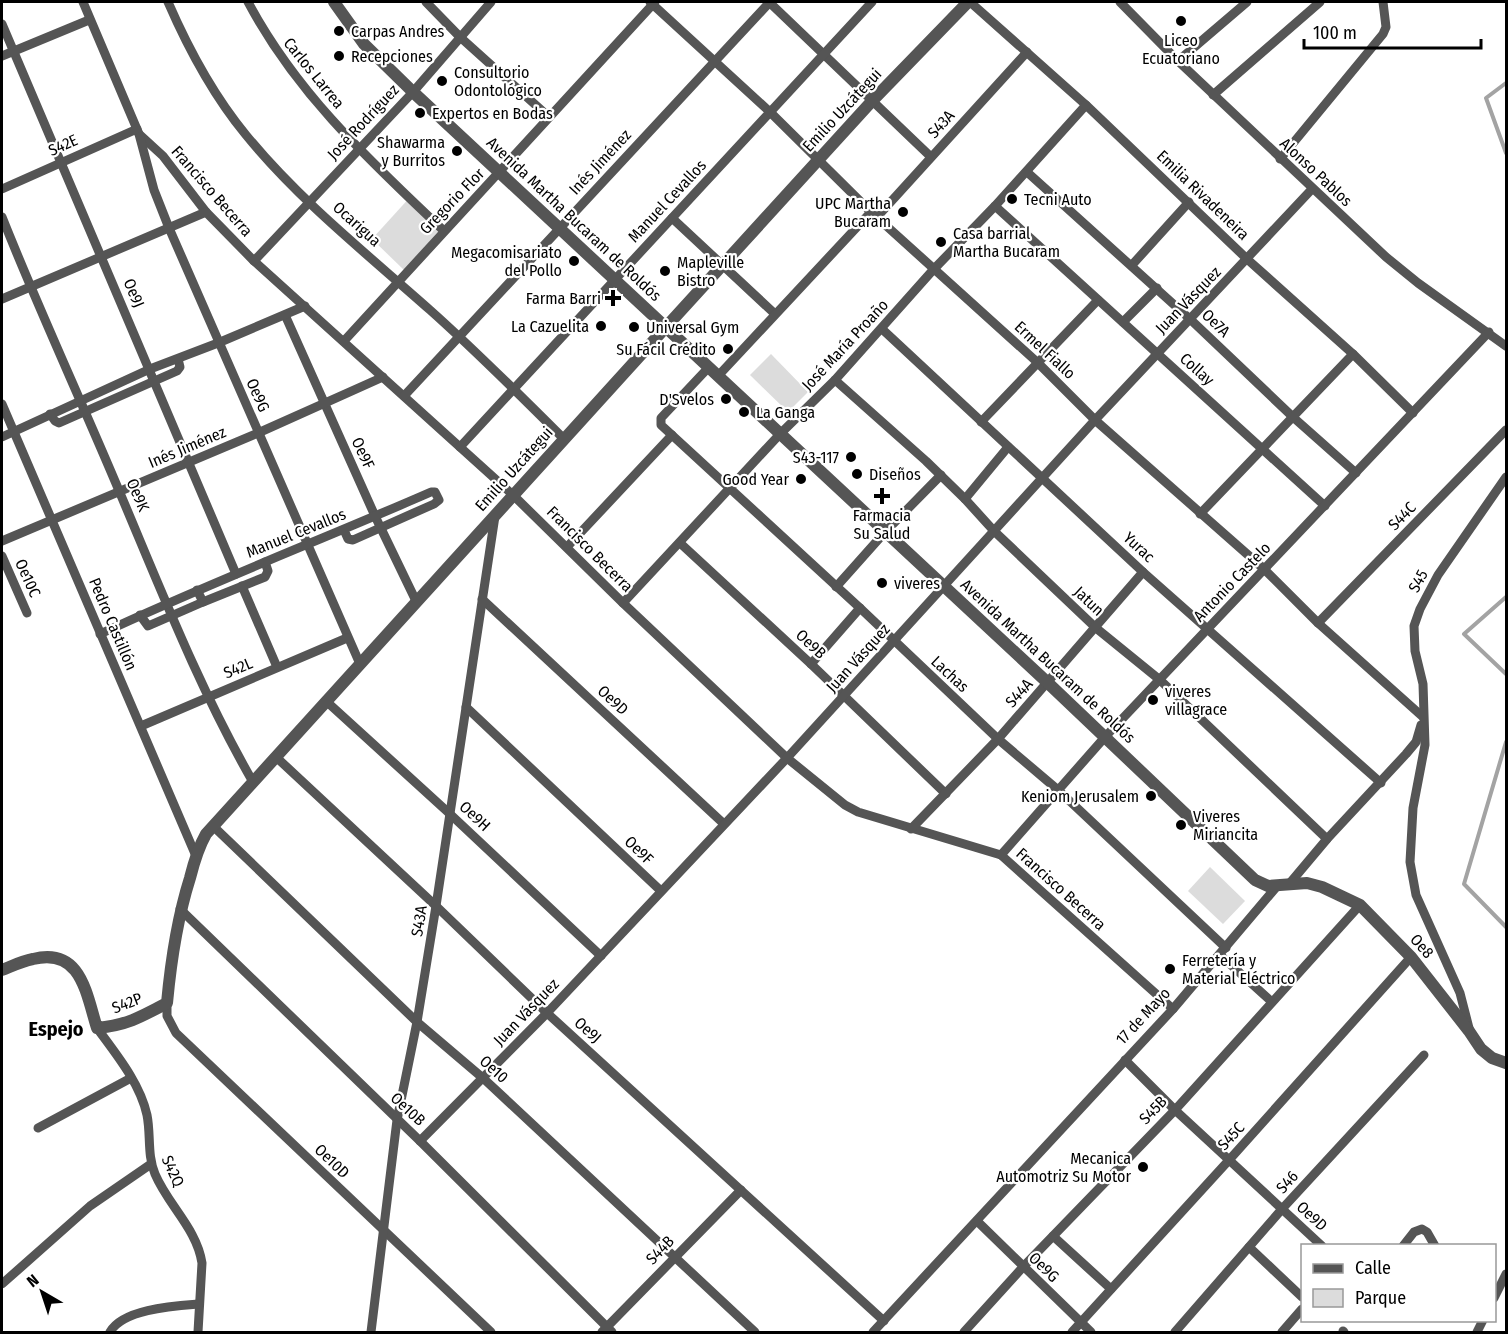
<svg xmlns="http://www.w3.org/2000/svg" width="1508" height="1334" font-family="'Fira Sans Condensed',sans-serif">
  <rect width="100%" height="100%" fill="#fff"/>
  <g fill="#dcdcdc">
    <polygon points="412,195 444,225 404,270 372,239"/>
    <polygon points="771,354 808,392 788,412 750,375"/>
    <polygon points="1210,867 1245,901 1223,924 1188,891"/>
  </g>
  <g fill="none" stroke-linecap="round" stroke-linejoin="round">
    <g stroke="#a3a3a3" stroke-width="4">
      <polyline points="1506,83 1486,98 1506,153"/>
      <polyline points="1506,597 1464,634 1506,674"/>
      <polyline points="1506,742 1464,884 1506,927"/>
    </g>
    <g stroke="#555" stroke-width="9">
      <polyline points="83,2 139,134 163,156 206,212 254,261 513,495 623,603 787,758 845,805 858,812 1001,855 1173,1009"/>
      <path d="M168 2C188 48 213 95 246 135 299 200 367 254 430 310 476 351 520 395 564 439"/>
      <path d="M248 2C297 94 369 160 444 231"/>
      <polyline points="426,2 460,37 549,117"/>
      <polyline points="650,2 770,112 871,212 1037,362 1095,420 1264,569 1318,623 1423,717"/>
      <polyline points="769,2 931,157"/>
      <polyline points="970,2 1086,105 1247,259 1353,354 1413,413"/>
      <polyline points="1120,2 1178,61 1386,257 1418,283 1506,346"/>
      <polyline points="2,24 236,574"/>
      <polyline points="2,56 89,20"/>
      <polyline points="1178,61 1247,2"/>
      <polyline points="1213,95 1320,2"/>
      <polyline points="139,134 154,190 169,228 360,664"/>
      <polyline points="1280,159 1383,34 1386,27 1383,2"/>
      <polyline points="1027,172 1191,320 1294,418 1356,473"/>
      <polyline points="2,189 137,129"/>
      <polyline points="995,206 1325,506"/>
      <path d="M2 217C39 310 81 400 120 493 161 590 200 690 253 782"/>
      <polyline points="877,217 1027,52"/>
      <polyline points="672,218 775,314"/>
      <polyline points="254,261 413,92 491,2"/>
      <polyline points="1132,265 1189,202"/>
      <polyline points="2,299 206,212"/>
      <polyline points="285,315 375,516 416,601"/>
      <polyline points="1123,322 1157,288"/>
      <polyline points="882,329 1143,572 1381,783"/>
      <polyline points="344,341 655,2"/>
      <polyline points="709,367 661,418 661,425 860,608 998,739 1058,790 1226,948"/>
      <polyline points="718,376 871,212"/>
      <polyline points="835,380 926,461 965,499 994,531 1096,628 1160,680 1327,839"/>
      <polyline points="404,396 770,2"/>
      <polyline points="2,404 196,856"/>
      <polyline points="50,414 55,421 59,423 177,371 180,367 178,359"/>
      <polyline points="981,422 1098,300"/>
      <polyline points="2,437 150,369 218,343 305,306"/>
      <polyline points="460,447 872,2"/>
      <polyline points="965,499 1008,447"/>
      <polyline points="1200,514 1353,354"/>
      <polyline points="2,541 258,433 383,377"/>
      <polyline points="680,543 811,664 946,794"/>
      <polyline points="567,547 672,435"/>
      <polyline points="2,556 27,613"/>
      <polyline points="242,586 277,667"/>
      <polyline points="836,587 885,532 941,475"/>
      <polyline points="197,590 203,602 265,577 268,571 265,562"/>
      <polyline points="482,599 724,824"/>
      <polyline points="623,603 780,434 835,380 933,270 995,206 1086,105"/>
      <polyline points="140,615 148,626 203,602"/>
      <polyline points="1318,623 1506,430"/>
      <path d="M100 634C209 583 321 540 431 492H435L439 500 434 504 353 540 348 539 344 530"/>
      <polyline points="811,664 860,608"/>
      <polyline points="326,701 450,814 601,956"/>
      <polyline points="466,707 661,891"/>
      <polyline points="141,726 347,638"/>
      <polyline points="276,757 436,906 547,1013 884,1321"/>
      <polyline points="213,826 417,1022 484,1079 755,1332"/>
      <polyline points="911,829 998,739 1143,572"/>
      <polyline points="1001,855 1105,737 1489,332"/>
      <polyline points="1290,883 1327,839 1406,754 1416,742 1421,725"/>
      <polyline points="180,909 420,1141 612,1332"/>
      <polyline points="1220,955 1272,1002"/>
      <polyline points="167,1003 167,1016 176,1033 491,1332"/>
      <path d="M97 1028C116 1054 140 1083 147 1115 151 1135 147 1155 155 1174 168 1205 197 1229 202 1263L198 1332"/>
      <polyline points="1469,1028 1460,993 1416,895 1410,862 1413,808 1425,745 1423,684 1415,651 1414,626 1420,609 1438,575 1506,477"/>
      <polyline points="1125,1060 1175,1110 1322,1246"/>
      <polyline points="38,1128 131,1078"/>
      <polyline points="420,1141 547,1013 787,758 1095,420 1312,189"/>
      <polyline points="977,1221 1091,1332"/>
      <polyline points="1053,1236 1111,1289"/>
      <polyline points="1403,1246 1414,1232 1422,1229 1427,1232 1435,1246"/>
      <polyline points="1249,1247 1302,1297"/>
      <polyline points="2,1284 90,1206 151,1164"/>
      <polyline points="1494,1298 1506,1274"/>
      <polyline points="1343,1331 1344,1332"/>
      <path d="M110 1332C123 1309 174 1306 199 1304"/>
      <polyline points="371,1332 397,1120 417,1022 436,906 495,516"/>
      <polyline points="602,1332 741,1190"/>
      <polyline points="873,1332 1173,1009 1278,885"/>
      <polyline points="964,1332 1023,1267 1175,1110 1360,905"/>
      <polyline points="1072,1332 1230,1159 1411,957"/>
      <polyline points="1175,1332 1282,1209 1424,1055"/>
      <polyline points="1282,1332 1302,1309"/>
      <polyline points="1477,1332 1483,1320"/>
    </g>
    <g stroke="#555" stroke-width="12">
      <polyline points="334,2 364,44 413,92 1048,683 1255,880 1268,886 1307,883 1322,887 1360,905 1411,957 1469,1031 1481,1049 1492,1058 1506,1063"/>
      <path d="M2 970C12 966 22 961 33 959 81 947 86 993 97 1028 127 1025 141 1017 167 1003 171 960 177 919 190 878 194 862 198 848 206 834L666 327 872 101 968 2"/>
    </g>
  </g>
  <g fill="#000" stroke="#fff" stroke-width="2">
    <circle cx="1181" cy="21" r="6"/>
    <circle cx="339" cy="31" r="6"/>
    <circle cx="339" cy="56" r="6"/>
    <circle cx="442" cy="81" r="6"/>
    <circle cx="420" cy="113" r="6"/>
    <circle cx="457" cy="151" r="6"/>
    <circle cx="1012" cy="199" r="6"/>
    <circle cx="903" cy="212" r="6"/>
    <circle cx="941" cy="242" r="6"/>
    <circle cx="574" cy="261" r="6"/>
    <circle cx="665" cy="271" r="6"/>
    <path d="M610 289h6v6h6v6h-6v6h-6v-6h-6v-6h6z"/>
    <circle cx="601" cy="326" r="6"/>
    <circle cx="634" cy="327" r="6"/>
    <circle cx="728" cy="349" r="6"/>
    <circle cx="726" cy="399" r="6"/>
    <circle cx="744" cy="412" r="6"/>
    <circle cx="851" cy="457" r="6"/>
    <circle cx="857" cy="474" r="6"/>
    <circle cx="801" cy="479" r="6"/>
    <path d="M879 487h6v6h6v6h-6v6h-6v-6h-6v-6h6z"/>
    <circle cx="882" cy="583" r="6"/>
    <circle cx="1153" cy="700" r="6"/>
    <circle cx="1151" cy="796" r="6"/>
    <circle cx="1181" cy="825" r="6"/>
    <circle cx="1170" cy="969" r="6"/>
    <circle cx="1143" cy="1167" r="6"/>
  </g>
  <g text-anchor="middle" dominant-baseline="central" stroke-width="4.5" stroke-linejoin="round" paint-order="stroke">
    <g font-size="16" fill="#000" stroke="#fff" text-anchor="start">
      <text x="351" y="31">Carpas Andres</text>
      <text x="1181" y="40" text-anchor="middle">Liceo<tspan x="1181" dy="18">Ecuatoriano</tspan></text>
      <text x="351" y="56">Recepciones</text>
      <text x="454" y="72">Consultorio<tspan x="454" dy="18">Odontológico</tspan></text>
      <text x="432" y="113">Expertos en Bodas</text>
      <text x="445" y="142" text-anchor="end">Shawarma<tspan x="445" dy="18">y Burritos</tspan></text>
      <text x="1024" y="199">Tecni Auto</text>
      <text x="891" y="203" text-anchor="end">UPC Martha<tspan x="891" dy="18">Bucaram</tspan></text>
      <text x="953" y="233">Casa barrial<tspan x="953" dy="18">Martha Bucaram</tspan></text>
      <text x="562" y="252" text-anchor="end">Megacomisariato<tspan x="562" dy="18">del Pollo</tspan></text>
      <text x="677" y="262">Mapleville<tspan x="677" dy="18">Bistro</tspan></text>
      <text x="601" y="298" text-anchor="end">Farma Barri</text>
      <text x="589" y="326" text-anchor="end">La Cazuelita</text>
      <text x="646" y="327">Universal Gym</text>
      <text x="716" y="349" text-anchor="end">Su Fácil Crédito</text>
      <text x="714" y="399" text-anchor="end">D'Svelos</text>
      <text x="756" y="412">La Ganga</text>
      <text x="839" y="457" text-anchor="end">S43-117</text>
      <text x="869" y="474">Diseños</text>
      <text x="789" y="479" text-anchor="end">Good Year</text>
      <text x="882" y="515" text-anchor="middle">Farmacia<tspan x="882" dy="18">Su Salud</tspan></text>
      <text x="894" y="583">viveres</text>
      <text x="1165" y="691">viveres<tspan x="1165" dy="18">villagrace</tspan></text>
      <text x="1139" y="796" text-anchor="end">Keniom Jerusalem</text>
      <text x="1193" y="816">Viveres<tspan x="1193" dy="18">Miriancita</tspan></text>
      <text x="1182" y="960">Ferretería y<tspan x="1182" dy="18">Material Eléctrico</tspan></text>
      <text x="1131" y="1158" text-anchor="end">Mecanica<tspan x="1131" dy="18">Automotriz Su Motor</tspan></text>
    </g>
    <g font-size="16" fill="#000" stroke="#fff">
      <text transform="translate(314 73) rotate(51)">Carlos Larrea</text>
      <text transform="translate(842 110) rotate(-47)">Emilio Uzcátegui</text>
      <text transform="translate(363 122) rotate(-47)">José Rodríguez</text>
      <text transform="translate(941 124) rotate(-48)">S43A</text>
      <text transform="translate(63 145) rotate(-24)">S42E</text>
      <text transform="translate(600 162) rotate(-47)">Inés Jiménez</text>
      <text transform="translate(1316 172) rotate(43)">Alonso Pablos</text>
      <text transform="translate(212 191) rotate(49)">Francisco Becerra</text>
      <text transform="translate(1203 195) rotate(44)">Emilia Rivadeneira</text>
      <text transform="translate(452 201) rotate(-46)">Gregorio Flor</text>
      <text transform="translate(667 201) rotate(-47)">Manuel Cevallos</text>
      <text transform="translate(574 219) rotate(43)">Avenida Martha Bucaram de Roldós</text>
      <text transform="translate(357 224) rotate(42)">Ocarigua</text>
      <text transform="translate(134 293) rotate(67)">Oe9J</text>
      <text transform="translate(1188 300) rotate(-46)">Juan Vásquez</text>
      <text transform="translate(1216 323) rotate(44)">Oe7A</text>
      <text transform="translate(845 345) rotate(-47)">José María Proaño</text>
      <text transform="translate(1045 350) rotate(43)">Ermel Fiallo</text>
      <text transform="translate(1197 369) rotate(42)">Collay</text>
      <text transform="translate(258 395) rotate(66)">Oe9G</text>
      <text transform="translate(187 447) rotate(-23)">Inés Jiménez</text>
      <text transform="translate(363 453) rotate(65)">Oe9F</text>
      <text transform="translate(514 469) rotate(-48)">Emilio Uzcátegui</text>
      <text transform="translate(138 495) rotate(67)">Oe9K</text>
      <text transform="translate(1402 516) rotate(-46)">S44C</text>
      <text transform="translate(296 533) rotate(-22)">Manuel Cevallos</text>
      <text transform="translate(1139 547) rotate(43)">Yurac</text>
      <text transform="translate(590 549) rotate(45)">Francisco Becerra</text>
      <text transform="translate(28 578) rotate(66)">Oe10C</text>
      <text transform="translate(1418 581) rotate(-62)">S45</text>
      <text transform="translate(1232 582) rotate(-46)">Antonio Castelo</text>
      <text transform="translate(1089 601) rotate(43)">Jatun</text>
      <text transform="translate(113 624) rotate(67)">Pedro Castillón</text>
      <text transform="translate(811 644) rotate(43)">Oe9B</text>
      <text transform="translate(858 658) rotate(-48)">Juan Vásquez</text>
      <text transform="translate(1048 661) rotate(43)">Avenida Martha Bucaram de Roldós</text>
      <text transform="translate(238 668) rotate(-23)">S42L</text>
      <text transform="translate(950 674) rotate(43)">Lachas</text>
      <text transform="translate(1019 693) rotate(-48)">S44A</text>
      <text transform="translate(613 700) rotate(43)">Oe9D</text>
      <text transform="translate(475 816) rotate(43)">Oe9H</text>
      <text transform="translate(639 850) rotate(44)">Oe9F</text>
      <text transform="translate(1061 889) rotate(42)">Francisco Becerra</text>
      <text transform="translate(419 921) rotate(-81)">S43A</text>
      <text transform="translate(1422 946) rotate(48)">Oe8</text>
      <text transform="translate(127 1003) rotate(-21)">S42P</text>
      <text transform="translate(526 1012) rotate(-46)">Juan Vásquez</text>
      <text transform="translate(1143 1016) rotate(-47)">17 de Mayo</text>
      <text transform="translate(588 1030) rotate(42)">Oe9J</text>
      <text transform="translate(494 1069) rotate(42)">Oe10</text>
      <text transform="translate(408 1109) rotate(43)">Oe10B</text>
      <text transform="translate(1153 1110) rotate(-46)">S45B</text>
      <text transform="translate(1231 1136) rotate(-48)">S45C</text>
      <text transform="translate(332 1161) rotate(44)">Oe10D</text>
      <text transform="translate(173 1171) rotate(65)">S42Q</text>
      <text transform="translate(1287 1182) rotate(-48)">S46</text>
      <text transform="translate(1312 1216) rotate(43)">Oe9D</text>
      <text transform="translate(660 1250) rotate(-46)">S44B</text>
      <text transform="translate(1044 1267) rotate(44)">Oe9G</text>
    </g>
    <g font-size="20" font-weight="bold" fill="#000" stroke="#fff">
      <text x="56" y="1029">Espejo</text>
    </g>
  </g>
  <rect width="1508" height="1334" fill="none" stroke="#000000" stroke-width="6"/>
  <rect x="1301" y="1244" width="195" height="78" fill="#ffffff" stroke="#999999" stroke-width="1.5"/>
  <rect x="1313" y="1264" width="30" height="9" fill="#555555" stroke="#999999" stroke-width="1.5"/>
  <text x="1355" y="1274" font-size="18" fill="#000000">Calle</text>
  <rect x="1313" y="1289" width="30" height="18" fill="#dcdcdc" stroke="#999999" stroke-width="1.5"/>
  <text x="1355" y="1304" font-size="18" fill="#000000">Parque</text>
  <g transform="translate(42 1292) rotate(321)" stroke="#ffffff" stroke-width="4.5" paint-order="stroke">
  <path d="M0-4.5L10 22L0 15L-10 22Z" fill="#000000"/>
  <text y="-9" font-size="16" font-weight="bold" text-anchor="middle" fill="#000000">N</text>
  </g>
  <path d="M1304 39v9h177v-9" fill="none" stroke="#000000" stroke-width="3"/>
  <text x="1313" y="39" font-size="18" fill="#000000" stroke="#ffffff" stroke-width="4.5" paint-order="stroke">100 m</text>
</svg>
